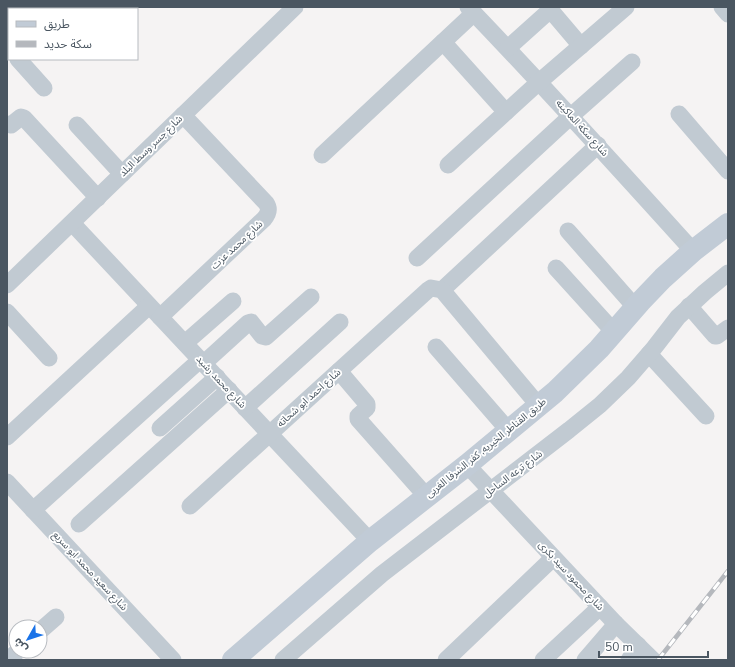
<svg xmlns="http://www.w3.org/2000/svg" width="735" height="667" font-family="'Nunito Sans','Noto Sans Arabic',sans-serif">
  <rect width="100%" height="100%" fill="#f5f3f3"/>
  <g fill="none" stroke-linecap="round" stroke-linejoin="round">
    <g stroke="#c1cad2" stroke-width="17">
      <polyline points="41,7 43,9"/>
      <path d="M468 7C545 87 619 169 693 251"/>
      <polyline points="722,7 728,14"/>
      <polyline points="23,9 25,7"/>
      <polyline points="7,25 9,23"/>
      <polyline points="443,42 506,112"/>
      <polyline points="7,47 9,49"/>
      <polyline points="508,48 548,12 551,11 553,13 581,46"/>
      <polyline points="18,59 44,88"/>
      <polyline points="679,114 728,171"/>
      <polyline points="7,124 11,125 21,117 24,118 98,198"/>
      <polyline points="77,125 122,174"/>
      <polyline points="322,155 474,13"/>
      <polyline points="448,165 539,82 626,7"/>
      <polyline points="72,223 370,541"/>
      <polyline points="568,231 635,307"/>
      <polyline points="417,258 571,116 632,62"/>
      <polyline points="556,268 614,332"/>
      <polyline points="7,285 295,7"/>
      <polyline points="442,290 598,145"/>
      <polyline points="689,306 715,336 717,336 728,328"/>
      <polyline points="7,312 49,358"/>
      <path d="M160 317 264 219C269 213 270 209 266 203L183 115"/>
      <polyline points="185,343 233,301"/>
      <polyline points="436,347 508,430"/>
      <polyline points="649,354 706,416"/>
      <polyline points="204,363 248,323 251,322 262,336 266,337 311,297"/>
      <polyline points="339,371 367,404 367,408 358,416 358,419 427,497"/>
      <polyline points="245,408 340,322"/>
      <polyline points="160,428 217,377"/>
      <polyline points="7,437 149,306"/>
      <polyline points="467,465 616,624 653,660"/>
      <polyline points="7,482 173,660"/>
      <polyline points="190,506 428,290 431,288 442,290 539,406"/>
      <polyline points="33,510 200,360"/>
      <polyline points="79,524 229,390"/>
      <polyline points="40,631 56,617"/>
      <polyline points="8,660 18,651"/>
      <polyline points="283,660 382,574 569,430 600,405 628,378 654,348 678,317 705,292 728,273"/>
      <polyline points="446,660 553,558"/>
      <polyline points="543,660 600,607"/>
      <polyline points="585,660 616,624"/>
      <polyline points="629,660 638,645"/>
    </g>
    <polyline stroke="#c1cbd6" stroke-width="22" points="233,660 370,541 467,465 555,392 599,349 640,302 663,278 693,251 728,224"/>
    <g stroke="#b5b8bd" stroke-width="4.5">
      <polyline id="rail" points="658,660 728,571"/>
    </g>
    <use href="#rail" stroke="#fff" stroke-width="3" stroke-dasharray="9" stroke-linecap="butt"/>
  </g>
  <g text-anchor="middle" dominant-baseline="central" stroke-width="3.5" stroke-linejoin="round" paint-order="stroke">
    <g font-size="10" fill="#4a5661" stroke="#fff">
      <text transform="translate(582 128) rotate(48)">شارع سكة الماكينه</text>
      <text transform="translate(151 146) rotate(-44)">شارع جسر وسط البلد</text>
      <text transform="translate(237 245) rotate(-43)">شارع محمد عزت</text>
      <text transform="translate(221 382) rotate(47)">شارع محمد رشيد</text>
      <text transform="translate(309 398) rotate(-42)">شارع احمد ابو شحاته</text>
      <text transform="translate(486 448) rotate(-39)">طريق القناطر الخيريه, كفر الشرفا الغربى</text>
      <text transform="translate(513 474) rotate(-37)">شارع ترعه الساحل</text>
      <text transform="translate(90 571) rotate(47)">شارع سعيد محمد ابو سريع</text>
      <text transform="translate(571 576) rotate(47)">شارع محمود سيد بكرى</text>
    </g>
  </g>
  <rect width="735" height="667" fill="none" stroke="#4a5661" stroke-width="16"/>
  <rect x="8" y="8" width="130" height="52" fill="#ffffff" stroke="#b7bbc0"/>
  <rect x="16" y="21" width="20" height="6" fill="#c1cbd6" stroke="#b7bbc0"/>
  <text x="44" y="28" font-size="12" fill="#4a5661">طريق</text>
  <rect x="16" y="41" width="20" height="6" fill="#b5b8bd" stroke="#b7bbc0"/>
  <text x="44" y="48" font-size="12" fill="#4a5661">سكة حديد</text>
  <g transform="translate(28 639) rotate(231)"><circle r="19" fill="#ffffff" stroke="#b7bbc0"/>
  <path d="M0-3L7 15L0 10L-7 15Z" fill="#1a73e8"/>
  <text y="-6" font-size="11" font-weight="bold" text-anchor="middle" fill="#4a5661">ش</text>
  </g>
  <path d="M599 651v6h109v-6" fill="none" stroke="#4a5661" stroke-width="2"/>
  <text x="605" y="651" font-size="12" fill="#4a5661" stroke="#ffffff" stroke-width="3" paint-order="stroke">50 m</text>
</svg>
